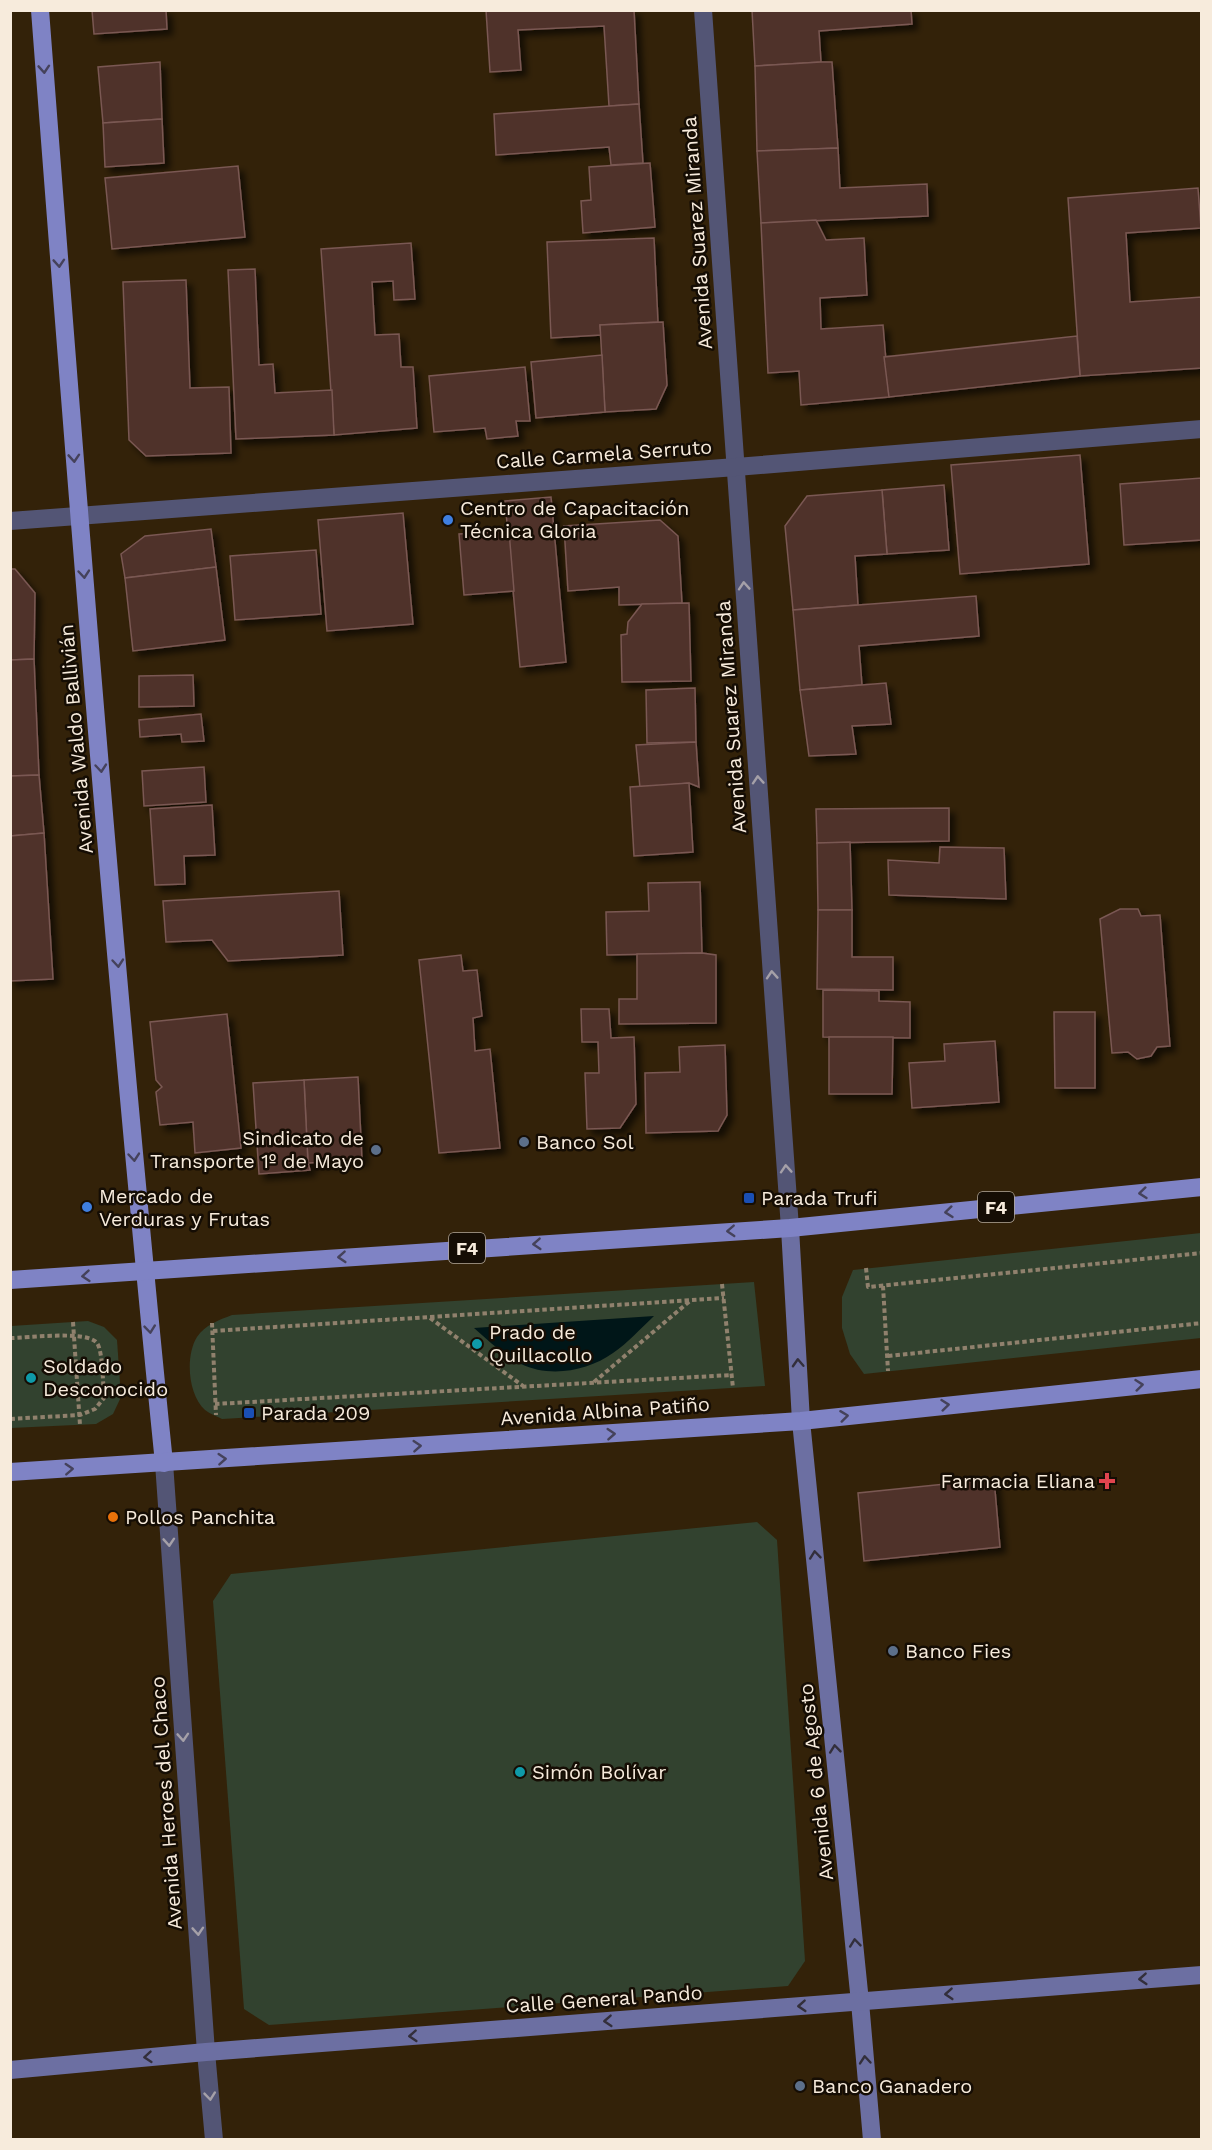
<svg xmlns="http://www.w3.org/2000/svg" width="1212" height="2150" font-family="'Work Sans',sans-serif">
  <defs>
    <filter id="shadow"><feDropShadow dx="5.5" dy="5.5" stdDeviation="3" flood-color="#0009"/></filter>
  </defs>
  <rect width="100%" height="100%" fill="#332209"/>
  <g fill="#32422f">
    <polygon points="1201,1233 1201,1338 864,1374 850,1354 842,1328 842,1297 853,1270"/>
    <path d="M754 1282 765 1386 222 1419C217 1416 210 1414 205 1410 188 1395 185 1356 197 1337 205 1325 219 1320 232 1315Z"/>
    <polygon points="88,1321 104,1327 117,1340 121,1397 113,1414 96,1424 11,1428 11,1326"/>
    <polygon points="757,1522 777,1540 805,1961 788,1986 269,2025 244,2009 213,1601 231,1574"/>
  </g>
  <path fill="#001618" d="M654 1316C641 1328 628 1343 613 1353 588 1371 550 1378 521 1364 503 1355 489 1341 474 1328Z"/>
  <g fill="#4f312b" stroke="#7a5852" stroke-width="1.5" filter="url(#shadow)">
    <polygon points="92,10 166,10 167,29 94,34"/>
    <polygon points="486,10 634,10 639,104 609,106 604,26 518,30 521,70 490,72"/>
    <polygon points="752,10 911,10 912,24 819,31 821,62 755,66"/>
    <polygon points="160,62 162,119 103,123 98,67"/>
    <polygon points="821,62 832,62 838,148 757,151 755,66"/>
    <polygon points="639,104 643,163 611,165 609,147 496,155 494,114"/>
    <polygon points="162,119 164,163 105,167 103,123"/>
    <polygon points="838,148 840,188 927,184 928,216 761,223 757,151"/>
    <polygon points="650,163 655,227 583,233 581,201 591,200 589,167"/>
    <polygon points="238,166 245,237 112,249 105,178"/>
    <polygon points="1198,188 1201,228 1126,233 1130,302 1202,297 1202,368 1080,376 1068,198"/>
    <polygon points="816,220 826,240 864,238 867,295 820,298 821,329 883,325 889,397 801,405 799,371 768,373 761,223"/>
    <polygon points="654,238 658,322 600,325 601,335 551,338 547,242"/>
    <polygon points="411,243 415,299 394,300 393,281 372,282 375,335 399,334 401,367 413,367 417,428 334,435 321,249"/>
    <polygon points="255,269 259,365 273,364 275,393 332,390 334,435 236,439 228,270"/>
    <polygon points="186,280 190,388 229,387 231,453 146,456 129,440 123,282"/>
    <polygon points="663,322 667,385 656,409 605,412 600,325"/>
    <polygon points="1077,336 1080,376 889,397 884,357"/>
    <polygon points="602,355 605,412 536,418 531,362"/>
    <polygon points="525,367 530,421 516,421 518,436 487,439 485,428 434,432 429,376"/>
    <polygon points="1080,455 1089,564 960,574 951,465"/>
    <polygon points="1202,478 1202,540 1124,545 1120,484"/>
    <polygon points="944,485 949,550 887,554 882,490"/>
    <polygon points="882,490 887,554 855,556 858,605 793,610 785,526 807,496"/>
    <polygon points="551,497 566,662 520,667 505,501"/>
    <polygon points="403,513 413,624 327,631 318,520"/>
    <polygon points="660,520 678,536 682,603 619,605 619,587 568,591 564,526"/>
    <polygon points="211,529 216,567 125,578 121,554 145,536"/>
    <polygon points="509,531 514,591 464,595 459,534"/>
    <polygon points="316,550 321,614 235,620 230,556"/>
    <polygon points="216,567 225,640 133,651 125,578"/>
    <polygon points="10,569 15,569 35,593 34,659 10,660"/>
    <polygon points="976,596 979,636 859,646 862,685 800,690 793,610"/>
    <polygon points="689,603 691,681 622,682 621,635 627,634 628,622 642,604"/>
    <polygon points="34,659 39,775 10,776 10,660"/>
    <polygon points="193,675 194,706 139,707 139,676"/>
    <polygon points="886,683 891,724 852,726 856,754 809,756 800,690"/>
    <polygon points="695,688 696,742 647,743 646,690"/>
    <polygon points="201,714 204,741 182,742 181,734 140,737 139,720"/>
    <polygon points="696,742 699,787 689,783 640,788 636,745"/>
    <polygon points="204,767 206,802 144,806 142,771"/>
    <polygon points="39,775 44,833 10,836 10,776"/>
    <polygon points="689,783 693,852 634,856 630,787"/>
    <polygon points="212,805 215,855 184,856 185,884 155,885 150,809"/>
    <polygon points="949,808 949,841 817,843 816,809"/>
    <polygon points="44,833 53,979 10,981 10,836"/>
    <polygon points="850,842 852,910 818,910 817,843"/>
    <polygon points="940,847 1004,848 1006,899 889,895 888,860 939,863"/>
    <polygon points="700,882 702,953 607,955 606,912 649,911 648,883"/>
    <polygon points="339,891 343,955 228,961 212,940 166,942 163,901"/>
    <polygon points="1120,909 1138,909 1141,916 1160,915 1170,1046 1157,1047 1151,1056 1137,1059 1128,1052 1112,1053 1100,919"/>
    <polygon points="818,910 852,910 852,957 893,957 893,990 817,989"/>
    <polygon points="702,953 716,955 716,1023 619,1024 619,999 637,999 637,954"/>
    <polygon points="461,955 463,971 477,970 482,1016 473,1018 475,1051 490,1049 500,1148 439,1153 419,960"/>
    <polygon points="823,990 879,991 879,1001 910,1002 910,1038 823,1037"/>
    <polygon points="581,1009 609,1009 611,1038 634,1037 636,1104 620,1128 587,1129 585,1073 599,1073 598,1042 582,1042"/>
    <polygon points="1054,1012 1095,1012 1095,1088 1055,1088"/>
    <polygon points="227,1014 241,1148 195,1153 193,1122 160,1125 156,1092 162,1087 156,1080 150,1022"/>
    <polygon points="829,1037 893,1037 892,1094 829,1094"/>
    <polygon points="995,1041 999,1102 912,1108 909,1063 945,1061 944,1044"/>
    <polygon points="725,1045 727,1115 718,1131 646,1133 645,1073 680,1072 679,1047"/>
    <polygon points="358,1077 362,1160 308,1163 304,1080"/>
    <polygon points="304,1080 308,1163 310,1170 259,1174 253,1083"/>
    <polygon points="994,1479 1000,1547 864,1561 858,1493"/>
  </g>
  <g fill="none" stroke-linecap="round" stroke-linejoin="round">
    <g stroke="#90816d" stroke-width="4" stroke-dasharray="4.5 3" stroke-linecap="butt">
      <polyline points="866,1268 868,1287 1202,1253"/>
      <polyline points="722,1284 733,1388"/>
      <polyline points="883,1286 888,1371"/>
      <polyline points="430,1318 523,1386"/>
      <polyline points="73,1322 80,1425"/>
      <polyline points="212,1323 216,1415"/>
      <polyline points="213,1331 724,1298"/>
      <path d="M10 1338C27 1338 87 1330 97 1343 103 1351 103 1387 104 1398L95 1409 80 1415 10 1419"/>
      <polyline points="888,1356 1202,1323"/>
      <polyline points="594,1382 691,1300"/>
      <polyline points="215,1404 731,1375"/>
    </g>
    <g stroke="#535575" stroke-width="18">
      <polyline points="703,10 790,1228"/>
      <polyline points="10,521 736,467 1202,429"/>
      <polyline points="164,1463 206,2052 214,2140"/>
    </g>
    <g stroke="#6c6fa2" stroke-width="18">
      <polyline points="790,1228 801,1421 860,2002 872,2140"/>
      <polyline points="10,2070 206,2052 1202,1975"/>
    </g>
    <g stroke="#7f83c5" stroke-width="18">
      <path d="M40 10C77 495 115 980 164 1463"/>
      <polyline points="10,1280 790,1228 1202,1187"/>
      <polyline points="10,1472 801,1421 1202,1379"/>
    </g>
  </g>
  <defs><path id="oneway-chevron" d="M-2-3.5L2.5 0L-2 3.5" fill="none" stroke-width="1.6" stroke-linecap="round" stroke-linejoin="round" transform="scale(1.5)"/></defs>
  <g stroke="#45425b">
    <use href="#oneway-chevron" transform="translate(44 69) rotate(86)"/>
    <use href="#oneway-chevron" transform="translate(59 263) rotate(86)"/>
    <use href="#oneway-chevron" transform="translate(74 458) rotate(86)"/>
    <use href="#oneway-chevron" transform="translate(84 574) rotate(85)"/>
    <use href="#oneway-chevron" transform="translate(101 768) rotate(85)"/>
    <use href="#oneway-chevron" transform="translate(118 963) rotate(85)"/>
    <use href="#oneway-chevron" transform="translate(134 1157) rotate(85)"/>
    <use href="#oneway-chevron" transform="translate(1143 1193) rotate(174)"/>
    <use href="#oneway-chevron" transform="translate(949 1212) rotate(174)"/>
    <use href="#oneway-chevron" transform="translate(731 1231) rotate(177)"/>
    <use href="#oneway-chevron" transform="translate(537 1244) rotate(176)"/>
    <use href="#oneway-chevron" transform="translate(342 1257) rotate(176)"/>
    <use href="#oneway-chevron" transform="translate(86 1276) rotate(175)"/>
    <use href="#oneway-chevron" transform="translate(150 1329) rotate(84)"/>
    <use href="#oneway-chevron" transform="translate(1139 1385) rotate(-6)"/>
    <use href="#oneway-chevron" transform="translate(945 1405) rotate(-6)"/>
    <use href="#oneway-chevron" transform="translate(844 1416) rotate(-7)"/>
    <use href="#oneway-chevron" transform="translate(611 1434) rotate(-4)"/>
    <use href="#oneway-chevron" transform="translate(417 1446) rotate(-4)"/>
    <use href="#oneway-chevron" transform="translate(222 1459) rotate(-4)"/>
    <use href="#oneway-chevron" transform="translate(69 1469) rotate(-3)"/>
  </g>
  <g stroke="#a5a0a8">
    <use href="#oneway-chevron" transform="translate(744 586) rotate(-94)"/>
    <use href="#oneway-chevron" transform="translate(758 780) rotate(-94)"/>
    <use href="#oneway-chevron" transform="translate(772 975) rotate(-94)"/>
    <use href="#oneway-chevron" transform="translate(786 1169) rotate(-94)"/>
    <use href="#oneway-chevron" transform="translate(169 1542) rotate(86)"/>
    <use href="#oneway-chevron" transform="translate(183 1737) rotate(86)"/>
    <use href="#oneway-chevron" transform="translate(198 1931) rotate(86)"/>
    <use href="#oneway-chevron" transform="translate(210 2096) rotate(84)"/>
  </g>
  <g stroke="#332f3b">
    <use href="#oneway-chevron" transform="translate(798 1363) rotate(-93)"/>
    <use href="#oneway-chevron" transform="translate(815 1555) rotate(-96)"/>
    <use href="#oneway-chevron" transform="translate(835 1749) rotate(-96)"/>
    <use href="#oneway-chevron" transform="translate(855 1943) rotate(-96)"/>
    <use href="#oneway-chevron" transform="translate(1143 1979) rotate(176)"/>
    <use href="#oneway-chevron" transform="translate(949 1994) rotate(176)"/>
    <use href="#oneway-chevron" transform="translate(802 2006) rotate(176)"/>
    <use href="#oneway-chevron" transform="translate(608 2021) rotate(176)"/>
    <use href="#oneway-chevron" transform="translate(413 2036) rotate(176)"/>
    <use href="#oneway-chevron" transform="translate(148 2057) rotate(175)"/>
    <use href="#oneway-chevron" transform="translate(865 2060) rotate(-95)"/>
  </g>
  <g fill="#3f7fe0" stroke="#150d04" stroke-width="2">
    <circle cx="448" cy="520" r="6"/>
    <circle cx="87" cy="1207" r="6"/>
  </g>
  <g fill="#5c6f8a" stroke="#150d04" stroke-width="2">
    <circle cx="524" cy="1142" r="6"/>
    <circle cx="376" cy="1150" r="6"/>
    <circle cx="893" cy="1651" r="6"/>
    <circle cx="800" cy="2086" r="6"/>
  </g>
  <g fill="#1a4fb4" stroke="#150d04" stroke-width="2">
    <rect x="743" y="1192" width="12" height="12" rx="3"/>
    <rect x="243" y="1407" width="12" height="12" rx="3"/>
  </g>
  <g fill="#0f9aa8" stroke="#150d04" stroke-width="2">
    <circle cx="477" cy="1344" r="6"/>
    <circle cx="31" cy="1378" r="6"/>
    <circle cx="520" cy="1772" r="6"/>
  </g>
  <path fill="#e0444e" stroke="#150d04" stroke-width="2" d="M1104 1472h6v6h6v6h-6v6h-6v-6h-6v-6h6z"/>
  <circle fill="#e8710a" stroke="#150d04" stroke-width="2" cx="113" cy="1517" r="6"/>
  <g text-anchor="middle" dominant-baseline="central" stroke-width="5" stroke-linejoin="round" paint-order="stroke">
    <g fill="#150d04" stroke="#b3a89b" stroke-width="1.5">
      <rect x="978" y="1192" width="36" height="30" rx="4.5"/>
      <rect x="449" y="1233" width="36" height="30" rx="4.5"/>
    </g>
    <g font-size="18" font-weight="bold" fill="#f7ebdc">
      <text x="996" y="1207">F4</text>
      <text x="467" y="1248">F4</text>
    </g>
    <g font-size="20" fill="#f7ebdc" stroke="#150d04">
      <text transform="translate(697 233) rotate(-94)">Avenida Suarez Miranda</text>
      <text transform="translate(604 454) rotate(-4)">Calle Carmela Serruto</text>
      <text transform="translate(731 717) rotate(-94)">Avenida Suarez Miranda</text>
      <text transform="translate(76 739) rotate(-95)">Avenida Waldo Ballivián</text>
      <text transform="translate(605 1411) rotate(-4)">Avenida Albina Patiño</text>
      <text transform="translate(816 1782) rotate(-96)">Avenida 6 de Agosto</text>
      <text transform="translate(166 1803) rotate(-94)">Avenida Heroes del Chaco</text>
      <text transform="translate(604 1999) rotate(-4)">Calle General Pando</text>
    </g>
    <g font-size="20" fill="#f7ebdc" stroke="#150d04" text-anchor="start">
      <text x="460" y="508">Centro de Capacitación<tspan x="460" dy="23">Técnica Gloria</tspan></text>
      <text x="364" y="1138" text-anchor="end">Sindicato de<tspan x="364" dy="23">Transporte 1º de Mayo</tspan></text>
      <text x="536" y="1142">Banco Sol</text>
      <text x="99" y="1196">Mercado de<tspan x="99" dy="23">Verduras y Frutas</tspan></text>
      <text x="761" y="1198">Parada Trufi</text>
      <text x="489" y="1332">Prado de<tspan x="489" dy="23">Quillacollo</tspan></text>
      <text x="43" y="1366">Soldado<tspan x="43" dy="23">Desconocido</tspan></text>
      <text x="261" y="1413">Parada 209</text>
      <text x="1095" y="1481" text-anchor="end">Farmacia Eliana</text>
      <text x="125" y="1517">Pollos Panchita</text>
      <text x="905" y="1651">Banco Fies</text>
      <text x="532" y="1772">Simón Bolívar</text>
      <text x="812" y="2086">Banco Ganadero</text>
    </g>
  </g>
  <rect width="1212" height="2150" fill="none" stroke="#f7ebdc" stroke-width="24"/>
</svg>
